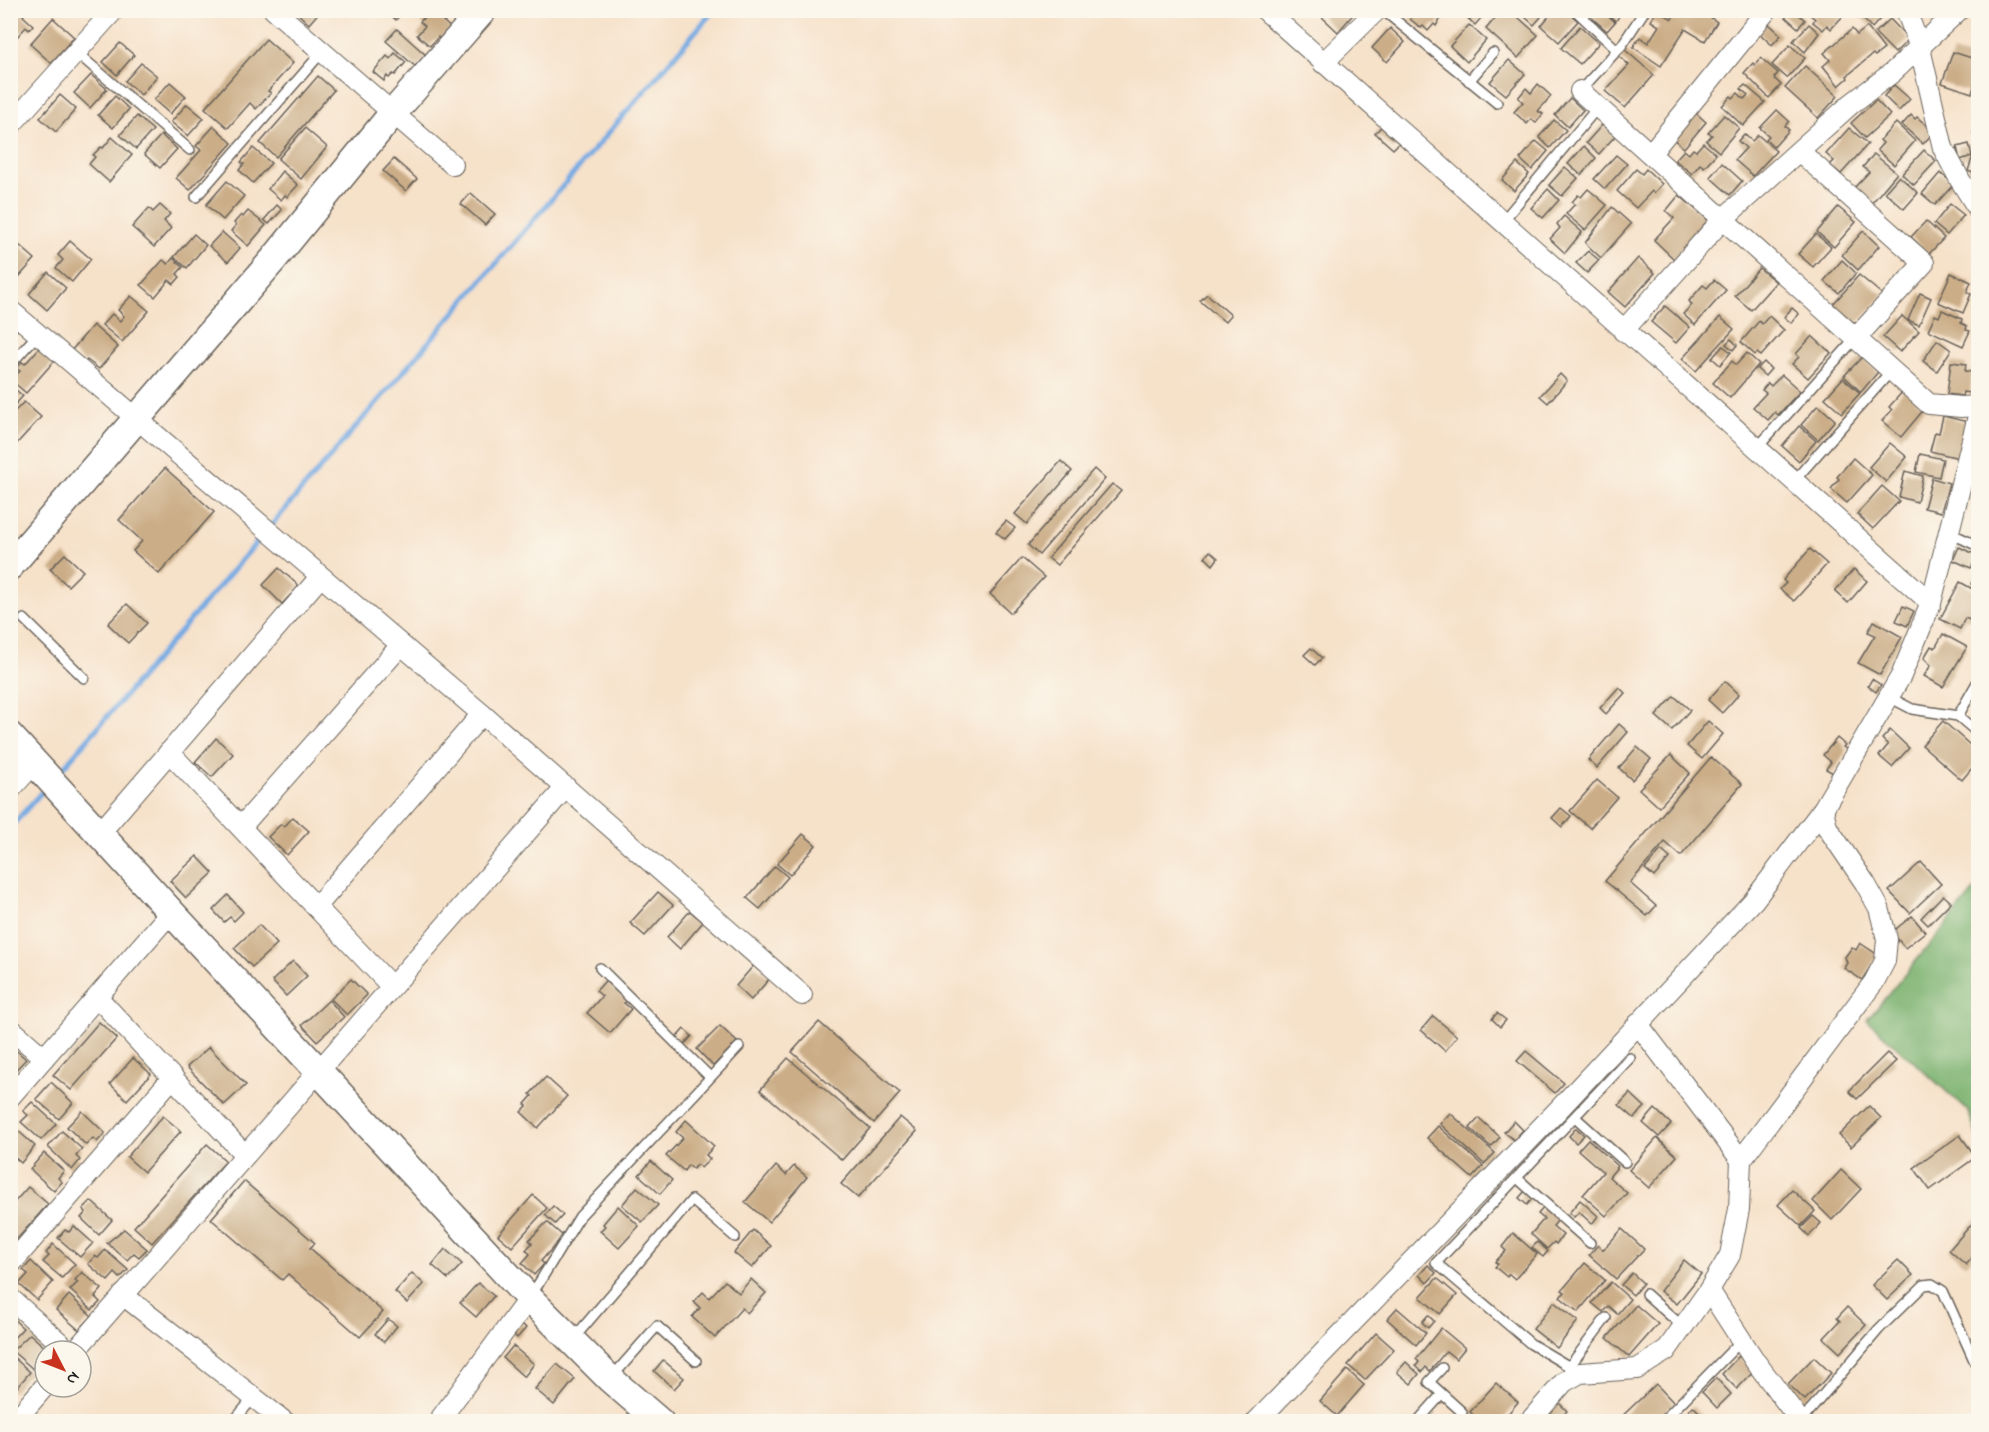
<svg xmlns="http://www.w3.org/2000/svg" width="1989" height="1432" font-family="'Indie Flower',sans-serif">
  <rect width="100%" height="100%" fill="#fbf7ec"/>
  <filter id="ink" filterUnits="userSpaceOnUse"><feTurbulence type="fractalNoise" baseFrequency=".0167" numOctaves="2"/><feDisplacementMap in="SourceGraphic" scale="12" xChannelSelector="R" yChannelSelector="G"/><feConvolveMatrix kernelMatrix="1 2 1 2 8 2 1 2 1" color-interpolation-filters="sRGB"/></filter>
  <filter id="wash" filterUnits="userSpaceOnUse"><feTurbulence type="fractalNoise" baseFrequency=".008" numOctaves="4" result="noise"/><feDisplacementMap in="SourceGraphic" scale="24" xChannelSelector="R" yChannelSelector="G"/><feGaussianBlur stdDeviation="1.35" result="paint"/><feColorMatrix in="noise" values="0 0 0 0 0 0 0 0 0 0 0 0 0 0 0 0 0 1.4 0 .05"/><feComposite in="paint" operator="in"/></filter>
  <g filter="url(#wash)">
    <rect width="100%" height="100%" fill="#f6e1c9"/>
    <polygon fill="#7bb270" stroke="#4c6746" stroke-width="1.5" points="1978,886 1978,1139 1968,1111 1867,1020"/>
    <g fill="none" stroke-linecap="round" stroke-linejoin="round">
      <g stroke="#75aae3" stroke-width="5">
        <polyline points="56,776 714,10"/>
        <polyline points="10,828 46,787"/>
      </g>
    </g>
    <g id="blocks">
      <g fill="#cbad87">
        <polygon points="10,10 27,10 23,16 33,25 29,30 26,27 17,37 10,31"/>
        <polygon points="294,10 321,10 309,24"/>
        <polygon points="385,10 404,10 396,20"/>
        <polygon points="430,10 451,28 440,39 438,37 430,46 417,35 425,26 420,22"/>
        <polygon points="1328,10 1357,10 1338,32 1322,17"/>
        <polygon points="1417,10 1446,10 1436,26 1434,24 1428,31 1423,26 1421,28 1410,19"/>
        <polygon points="1459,10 1488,10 1475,25"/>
        <polygon points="1502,10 1510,10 1538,35 1518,58 1486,29"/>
        <polygon points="1517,10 1534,10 1541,17 1534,25"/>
        <polygon points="1554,10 1566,10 1578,21 1559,42 1541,26"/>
        <polygon points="1583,10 1623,10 1616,21 1605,13 1615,22 1607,31"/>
        <polygon points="1657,10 1672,19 1677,10 1699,10 1717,22 1705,41 1685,29 1661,66 1633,47 1640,37 1648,43 1659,26 1651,21"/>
        <polygon points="1781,10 1794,10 1805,20 1798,28 1780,12"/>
        <polygon points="1813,10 1839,10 1844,15 1831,29 1827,25 1823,30 1813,22 1815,19 1809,14"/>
        <polygon points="1854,10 1888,10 1872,28"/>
        <polygon points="53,18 74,37 51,63 30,44"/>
        <polygon points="1890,19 1909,39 1895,53 1875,33"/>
        <polygon points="1768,23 1781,35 1772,45 1759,33"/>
        <polygon points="1809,24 1819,33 1805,52 1793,41"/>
        <polygon points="1469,25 1486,40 1467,62 1450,46"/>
        <polygon points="1580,26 1599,43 1580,64 1561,48"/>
        <polygon points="1867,27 1884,49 1875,56 1873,54 1847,76 1848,78 1839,86 1823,66 1830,60 1824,53 1852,29 1857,35"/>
        <polygon points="1390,28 1405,42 1387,62 1372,48"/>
        <polygon points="397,29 427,56 417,68 386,41"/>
        <polygon points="266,39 293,63 268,91 271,93 256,109 250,103 228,128 205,108"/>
        <polygon points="120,43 134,55 117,75 103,62"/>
        <polygon points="1790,45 1805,58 1787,78 1772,65"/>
        <polygon points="1624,49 1654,75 1625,108 1605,91 1629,65 1619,56"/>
        <polygon points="1953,52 1978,60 1978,73 1972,93 1942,83"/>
        <polygon points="395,53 406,62 395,75 393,74 389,78 387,76 384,81 373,72 387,56 390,59"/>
        <polygon points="1761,58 1778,73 1774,78 1781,85 1769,98 1744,73 1753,63 1755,65"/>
        <polygon points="1509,60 1525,74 1506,95 1490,82"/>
        <polygon points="141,63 157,76 141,95 125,81"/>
        <polygon points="1805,66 1838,96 1818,118 1785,88"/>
        <polygon points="91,75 107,89 90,108 74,93"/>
        <polygon points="318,76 334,90 276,157 260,143"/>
        <polygon points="170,82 186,96 170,114 154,100"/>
        <polygon points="1538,84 1551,96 1538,111 1543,114 1536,123 1531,119 1527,124 1514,112 1523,102 1518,98 1526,88 1531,93"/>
        <polygon points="1745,85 1765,102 1743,126 1722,106 1731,96 1733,98 1738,93 1744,99 1748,95 1741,89"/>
        <polygon points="1894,85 1910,99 1899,111 1884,96"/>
        <polygon points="60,95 76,109 56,132 40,118"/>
        <polygon points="115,96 129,109 113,128 98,115"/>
        <polygon points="1570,98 1583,110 1568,127 1555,115"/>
        <polygon points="1876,100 1890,115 1865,138 1851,123"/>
        <polygon points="187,104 204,118 188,136 171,122"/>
        <polygon points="1777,110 1789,121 1785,126 1789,130 1774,147 1766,139 1769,136 1760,128"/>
        <polygon points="1696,113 1706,122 1684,148 1672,138"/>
        <polygon points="1724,115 1739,128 1719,152 1706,141 1712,135 1708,133"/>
        <polygon points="1911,115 1915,119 1917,117 1934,132 1923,144 1902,125"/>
        <polygon points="137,116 153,130 136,149 120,135"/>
        <polygon points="1554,120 1566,130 1550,148 1539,137"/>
        <polygon points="1978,120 1978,135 1973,134"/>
        <polygon points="1896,123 1915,141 1894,165 1877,150 1883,143 1880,140"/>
        <polygon points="1602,125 1615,136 1599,154 1586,143"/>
        <polygon points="214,126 232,143 190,190 176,178 201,150 196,146"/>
        <polygon points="1381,127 1399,143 1393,149 1375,133"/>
        <polygon points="305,128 327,147 301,179 278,159"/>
        <polygon points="1849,128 1868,144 1841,174 1830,165 1834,161 1826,154"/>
        <polygon points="1744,134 1752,141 1758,135 1776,151 1753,176 1735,160 1746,148 1738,141"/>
        <polygon points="161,135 177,149 160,168 144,154"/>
        <polygon points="112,137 132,155 109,182 89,164 95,157 93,155 101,147 103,148"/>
        <polygon points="1536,141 1548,151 1532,170 1520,159"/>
        <polygon points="1703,143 1716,154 1704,167 1700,164 1692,174 1675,160 1684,150 1689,154 1693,149 1696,151"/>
        <polygon points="1969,144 1972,156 1960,160 1957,147"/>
        <polygon points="1584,146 1596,158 1581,175 1568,164"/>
        <polygon points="253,148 271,163 253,183 239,170 244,164 241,162"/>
        <polygon points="1975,149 1978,150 1978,175 1968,171"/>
        <polygon points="1924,150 1936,161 1914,185 1902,174"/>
        <polygon points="1874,154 1897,173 1871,204 1853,189 1869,172 1863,167"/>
        <polygon points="1616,155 1627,164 1605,189 1594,179"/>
        <polygon points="394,159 417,179 406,191 383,171"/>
        <polygon points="1517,163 1529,174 1514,191 1502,180"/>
        <polygon points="1722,163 1742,181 1730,195 1710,177"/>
        <polygon points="1565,167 1578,178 1562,196 1549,185"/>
        <polygon points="1636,169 1642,174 1646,169 1662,184 1654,193 1652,191 1636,208 1617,191"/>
        <polygon points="282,171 298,185 287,197 285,195 281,200 268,189"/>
        <polygon points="1940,173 1954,184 1935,205 1922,194"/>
        <polygon points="1899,176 1918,193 1904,209 1885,192"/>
        <polygon points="227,181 244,196 223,220 206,205"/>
        <polygon points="1548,189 1559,200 1543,218 1531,208"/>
        <polygon points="1588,189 1607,205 1585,230 1566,214 1575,204 1572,202 1578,195 1581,197"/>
        <polygon points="471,193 495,214 485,225 461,204"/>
        <polygon points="1679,195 1708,220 1674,259 1654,240 1674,218 1666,211"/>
        <polygon points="1950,204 1964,215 1947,235 1934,224"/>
        <polygon points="160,205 170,214 164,221 171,228 154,247 132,227 149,208 153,212"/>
        <polygon points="277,205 282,210 269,224 264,220"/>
        <polygon points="1612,207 1631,224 1601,258 1585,243"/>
        <polygon points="1838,207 1856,222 1834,247 1817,232"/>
        <polygon points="248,211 266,225 248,246 231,231 236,225 234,223 241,215 243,217"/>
        <polygon points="1564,216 1582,232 1565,253 1550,239 1560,228 1557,224"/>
        <polygon points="1926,221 1944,238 1929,254 1911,237"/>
        <polygon points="1863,231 1879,246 1858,270 1842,255"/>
        <polygon points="222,232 240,248 228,262 209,246"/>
        <polygon points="194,234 206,245 187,268 174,257"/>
        <polygon points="1816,234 1831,247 1813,267 1798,254"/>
        <polygon points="70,241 91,259 72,282 56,268 63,260 58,255"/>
        <polygon points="18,244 35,259 10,287 10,253"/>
        <polygon points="1588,251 1599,260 1587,273 1576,263"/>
        <polygon points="173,258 183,267 177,274 180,277 174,284 169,280 155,297 141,285 163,260 168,264"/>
        <polygon points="1638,258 1655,273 1625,307 1608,292"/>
        <polygon points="1842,260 1856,273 1839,293 1824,281"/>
        <polygon points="1759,268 1776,282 1751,310 1735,296"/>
        <polygon points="48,272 66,288 47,310 29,294"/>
        <polygon points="1951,273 1971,282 1967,292 1971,294 1963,313 1938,302"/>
        <polygon points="1859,275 1883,295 1860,321 1853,322 1833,304"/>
        <polygon points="1714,280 1726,290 1695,325 1683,314 1692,305 1689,301 1703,285 1707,288"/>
        <polygon points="1920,293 1931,298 1919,325 1908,320"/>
        <polygon points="1207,294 1231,315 1225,322 1200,301"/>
        <polygon points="131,296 149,311 122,342 102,325 112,314 120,321 124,316 118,310"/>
        <polygon points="1665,306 1690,327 1676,343 1651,322"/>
        <polygon points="1792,308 1799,314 1791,323 1784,317"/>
        <polygon points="1942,310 1962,319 1961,323 1967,326 1966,330 1970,331 1963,346 1928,330 1935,315 1939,317"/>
        <polygon points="1769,316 1784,330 1761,356 1757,353 1755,355 1741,342 1759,321 1762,324"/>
        <polygon points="1902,316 1919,331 1900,352 1883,337"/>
        <polygon points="1720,317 1734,329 1696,371 1682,359"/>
        <polygon points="10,323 18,329 10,338"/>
        <polygon points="93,325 118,347 99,369 87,360 85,363 71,351"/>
        <polygon points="1812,336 1831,353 1808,378 1792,364 1799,357 1796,354"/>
        <polygon points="1731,339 1737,345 1733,350 1726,344"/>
        <polygon points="1937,340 1951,350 1937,371 1923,361"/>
        <polygon points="41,346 56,359 26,393 11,380 20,371 16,368 22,362 25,364"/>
        <polygon points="1723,346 1731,352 1720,365 1712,358"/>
        <polygon points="1747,353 1759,364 1730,398 1713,383 1732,361 1736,365"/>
        <polygon points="1862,357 1878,372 1861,392 1844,376"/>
        <polygon points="1764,362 1771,369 1765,376 1757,369"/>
        <polygon points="1951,362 1966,364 1965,371 1972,372 1970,393 1963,392 1962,396 1947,394"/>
        <polygon points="1560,374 1567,381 1548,403 1540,396"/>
        <polygon points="1782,375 1800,391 1778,415 1775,412 1768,420 1753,407 1766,393 1762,390 1768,383 1771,386"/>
        <polygon points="1843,378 1860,393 1842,413 1825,398"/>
        <polygon points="10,385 23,396 10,410"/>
        <polygon points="1904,390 1925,408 1901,437 1882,421 1892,410 1889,407"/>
        <polygon points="24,402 41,417 10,451 10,416"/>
        <polygon points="1818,405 1835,420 1818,440 1801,425"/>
        <polygon points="1943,416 1968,422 1959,458 1930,451 1935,432 1939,433"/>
        <polygon points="1799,426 1816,441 1799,461 1782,446"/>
        <polygon points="1890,443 1907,457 1886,482 1869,467"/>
        <polygon points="1920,454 1943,459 1939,477 1916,472"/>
        <polygon points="1853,458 1872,475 1847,503 1831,489 1839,479 1837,477"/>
        <polygon points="1061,461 1072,471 1027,524 1015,514"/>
        <polygon points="165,468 214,512 159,574 133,551 142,541 119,520"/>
        <polygon points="1094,469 1105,479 1039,555 1028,545"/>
        <polygon points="1905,471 1923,476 1917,502 1899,497"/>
        <polygon points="1932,478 1949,483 1941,512 1924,508"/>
        <polygon points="1112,484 1121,491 1057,565 1048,558"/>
        <polygon points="1882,486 1899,501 1873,529 1857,514"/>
        <polygon points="1006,521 1015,528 1005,539 996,532"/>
        <polygon points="1959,547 1977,555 1971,568 1953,560"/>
        <polygon points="1810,549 1827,564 1794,601 1780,589 1786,583 1783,580"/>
        <polygon points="1210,551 1218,558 1213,565 1205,557"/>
        <polygon points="65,554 83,571 68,586 50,569"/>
        <polygon points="1022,558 1044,577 1011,613 990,594"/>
        <polygon points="279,568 299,586 282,604 263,585"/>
        <polygon points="1854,569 1867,581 1848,603 1835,591"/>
        <polygon points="1978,570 1978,588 1971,584"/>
        <polygon points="1960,582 1978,592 1978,604 1970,620 1965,618 1960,629 1940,619"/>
        <polygon points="127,604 147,623 128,643 108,624"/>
        <polygon points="1903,606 1914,611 1907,626 1896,621"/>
        <polygon points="1874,621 1902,637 1880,675 1858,663 1875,635 1868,632"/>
        <polygon points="1943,634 1967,647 1943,687 1924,676 1931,665 1924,658 1931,646 1935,648"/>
        <polygon points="1311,648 1322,658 1315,665 1304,655"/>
        <polygon points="1872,679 1881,685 1876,692 1868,686"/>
        <polygon points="1725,681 1739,694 1722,713 1708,700"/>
        <polygon points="1619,687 1625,693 1606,714 1600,708"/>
        <polygon points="1674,696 1690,710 1672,730 1656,716"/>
        <polygon points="1708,721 1723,734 1702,759 1687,746"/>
        <polygon points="1943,721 1978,752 1978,761 1962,780 1922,745"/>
        <polygon points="1619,724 1628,732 1597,768 1588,760"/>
        <polygon points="1890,730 1909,748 1892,767 1879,756 1888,745 1882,739"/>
        <polygon points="216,738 233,754 212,777 195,762"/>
        <polygon points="1837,738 1845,745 1843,747 1847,750 1833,773 1826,769 1831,762 1823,755"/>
        <polygon points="1637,747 1651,759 1632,780 1619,768"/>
        <polygon points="1671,755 1690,773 1659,807 1639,789"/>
        <polygon points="1711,757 1742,784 1681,856 1665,842 1630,883 1656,906 1647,916 1605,881"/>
        <polygon points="1597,780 1617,797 1590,828 1570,811"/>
        <polygon points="1561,808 1571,816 1562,827 1552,818"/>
        <polygon points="293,817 309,831 287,855 268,837 281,824 284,827"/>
        <polygon points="803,834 816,845 790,875 777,864"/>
        <polygon points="1661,850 1670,858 1654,877 1645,869"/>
        <polygon points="197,856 213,873 186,898 170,881"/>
        <polygon points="1921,862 1941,884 1910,913 1889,891"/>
        <polygon points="775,866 788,877 760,909 747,898"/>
        <polygon points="658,892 673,905 645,936 630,923"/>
        <polygon points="228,895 243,912 234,921 230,917 224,922 213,910"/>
        <polygon points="1943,895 1951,902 1928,925 1921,918"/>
        <polygon points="690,911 703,922 680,949 667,937"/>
        <polygon points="1912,916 1925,932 1905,948 1892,932"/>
        <polygon points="259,925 277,944 252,967 234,948"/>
        <polygon points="1860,943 1878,955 1862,980 1844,968 1847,963 1845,957 1852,947 1856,950"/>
        <polygon points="293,961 307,976 286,996 272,981"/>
        <polygon points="754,965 770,978 751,1000 736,986"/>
        <polygon points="351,979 367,995 347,1015 331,999"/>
        <polygon points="605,981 627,1001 624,1003 631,1009 610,1033 587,1013 602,996 596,991"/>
        <polygon points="329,1000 344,1017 317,1041 302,1025"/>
        <polygon points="1497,1013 1506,1020 1500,1027 1492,1019"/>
        <polygon points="1433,1016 1457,1036 1445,1051 1421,1030"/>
        <polygon points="99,1022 117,1038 71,1090 53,1075"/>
        <polygon points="819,1022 900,1093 874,1123 792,1052"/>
        <polygon points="720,1026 737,1042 713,1066 697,1049"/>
        <polygon points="684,1029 692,1036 684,1045 676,1038"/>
        <polygon points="10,1045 26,1059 10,1076"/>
        <polygon points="209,1047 246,1085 224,1105 187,1067"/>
        <polygon points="1526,1051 1564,1083 1555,1093 1517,1061"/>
        <polygon points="1887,1053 1896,1061 1857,1099 1849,1091"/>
        <polygon points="133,1058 151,1074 127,1100 110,1084"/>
        <polygon points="788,1058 870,1128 842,1160 760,1090"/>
        <polygon points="546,1077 567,1096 538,1128 521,1112 527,1106 525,1104 532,1096 530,1094"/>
        <polygon points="51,1082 73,1103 59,1119 36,1099"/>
        <polygon points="1630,1093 1645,1107 1634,1118 1619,1105"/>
        <polygon points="32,1102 56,1124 41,1140 21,1122 28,1115 23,1111"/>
        <polygon points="1869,1106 1881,1118 1851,1147 1839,1135"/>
        <polygon points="1655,1109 1671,1124 1659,1137 1643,1123"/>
        <polygon points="82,1111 105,1133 97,1142 93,1138 86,1145 67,1127"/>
        <polygon points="1450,1113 1495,1153 1484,1164 1440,1124"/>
        <polygon points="163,1116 181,1131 144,1172 127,1157"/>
        <polygon points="900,1117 917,1131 858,1198 841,1184"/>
        <polygon points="1479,1118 1500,1137 1491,1147 1470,1128"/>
        <polygon points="686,1120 714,1146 706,1155 710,1159 701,1168 697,1164 693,1169 688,1165 684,1171 666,1156 683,1138 676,1132"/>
        <polygon points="1514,1121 1523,1130 1514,1140 1504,1132"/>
        <polygon points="1438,1126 1483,1166 1472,1178 1427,1138"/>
        <polygon points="15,1128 35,1146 21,1163 10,1153 10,1134"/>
        <polygon points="1576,1128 1584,1135 1576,1143 1569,1136"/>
        <polygon points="62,1131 82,1149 76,1156 80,1160 72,1170 48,1147"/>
        <polygon points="1960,1135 1976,1157 1930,1190 1914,1168"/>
        <polygon points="1657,1138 1677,1156 1649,1188 1629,1170"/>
        <polygon points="1588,1139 1618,1166 1609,1177 1627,1193 1606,1216 1583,1195 1603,1172 1578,1150"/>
        <polygon points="207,1144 226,1161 152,1243 134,1227"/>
        <polygon points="44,1153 64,1171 58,1178 62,1182 54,1191 30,1169"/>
        <polygon points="651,1161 672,1180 660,1194 639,1175"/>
        <polygon points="776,1166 786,1175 794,1166 807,1177 769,1222 745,1202"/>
        <polygon points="1841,1170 1861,1189 1832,1220 1813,1201"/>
        <polygon points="244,1181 315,1243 310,1248 383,1312 360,1337 288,1274 282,1280 211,1219"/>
        <polygon points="28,1187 48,1204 10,1247 10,1207"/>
        <polygon points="637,1187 658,1205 642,1222 622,1205"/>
        <polygon points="1792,1190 1815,1211 1801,1226 1778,1205"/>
        <polygon points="1525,1191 1533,1198 1527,1205 1519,1198"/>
        <polygon points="533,1195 547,1208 512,1247 498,1235"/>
        <polygon points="1580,1200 1598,1216 1592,1224 1579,1212 1574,1217 1569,1213"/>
        <polygon points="91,1201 112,1220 99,1235 81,1218 86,1212 83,1209"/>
        <polygon points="553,1206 563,1215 555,1224 545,1215"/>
        <polygon points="618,1206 639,1226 619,1248 600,1231 605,1226 603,1224"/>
        <polygon points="1545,1206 1559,1219 1553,1226 1563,1235 1556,1244 1554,1242 1547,1249 1531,1234 1544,1219 1538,1214"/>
        <polygon points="1813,1216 1821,1223 1809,1236 1801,1228"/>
        <polygon points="1976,1219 1978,1221 1978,1251 1966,1265 1949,1250"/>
        <polygon points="547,1222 563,1236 541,1261 544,1264 534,1275 522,1263 530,1254 526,1250 532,1243 529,1240"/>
        <polygon points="74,1226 93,1243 80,1257 58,1238 65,1230 69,1232"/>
        <polygon points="124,1229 147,1249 139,1257 134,1253 127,1260 107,1243"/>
        <polygon points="1622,1229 1644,1249 1616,1279 1589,1255 1598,1245 1603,1250"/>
        <polygon points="753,1230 771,1246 752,1268 734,1253"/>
        <polygon points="1513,1233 1537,1254 1515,1279 1509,1274 1507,1277 1495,1267 1498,1264 1495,1262 1506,1251 1502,1247"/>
        <polygon points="1537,1242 1548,1251 1543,1257 1532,1248"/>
        <polygon points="53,1244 75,1264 62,1278 43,1262 49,1256 46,1253"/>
        <polygon points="445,1249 462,1264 448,1279 432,1265"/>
        <polygon points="105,1250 128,1270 120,1278 115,1273 108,1281 88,1264 95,1256 98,1258"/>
        <polygon points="1684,1260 1701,1274 1677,1304 1660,1291"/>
        <polygon points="1898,1260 1913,1275 1887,1300 1872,1285"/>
        <polygon points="31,1261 53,1282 37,1300 19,1284 28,1274 23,1270"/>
        <polygon points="1585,1263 1605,1280 1578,1312 1560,1297 1565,1292 1562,1290"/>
        <polygon points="1428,1265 1436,1273 1427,1283 1419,1275"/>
        <polygon points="82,1272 102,1289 95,1297 100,1302 92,1310 70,1290 78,1282 75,1280"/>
        <polygon points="412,1273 424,1284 407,1303 395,1292"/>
        <polygon points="1632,1273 1643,1283 1633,1295 1621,1285"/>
        <polygon points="1437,1278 1457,1295 1440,1314 1420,1297"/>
        <polygon points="751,1279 766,1293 747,1313 742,1308 715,1338 692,1317 700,1308 694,1302 703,1292 709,1298 725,1281 739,1293"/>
        <polygon points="1611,1282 1630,1299 1617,1314 1608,1306 1603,1312 1592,1303"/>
        <polygon points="478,1283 494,1296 476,1317 460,1303"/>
        <polygon points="69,1295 92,1316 79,1330 56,1310"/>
        <polygon points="1554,1302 1578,1321 1557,1348 1533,1329"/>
        <polygon points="1636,1305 1658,1324 1629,1357 1607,1338"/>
        <polygon points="1847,1307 1866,1325 1840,1353 1824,1338 1840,1321 1837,1318"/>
        <polygon points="1397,1308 1426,1333 1416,1345 1387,1319"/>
        <polygon points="1428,1315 1434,1321 1428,1328 1422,1322"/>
        <polygon points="10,1316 23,1328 10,1342"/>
        <polygon points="388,1319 397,1326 384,1342 375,1334"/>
        <polygon points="520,1322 526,1328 517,1338 511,1332"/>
        <polygon points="1441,1328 1465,1348 1456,1359 1446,1351 1430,1371 1426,1367 1422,1372 1416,1366 1419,1362 1416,1359"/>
        <polygon points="1376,1333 1394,1349 1365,1380 1348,1365"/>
        <polygon points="30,1334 49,1351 45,1351 45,1356 33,1369 12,1351"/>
        <polygon points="513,1346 534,1364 524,1377 503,1358"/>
        <polygon points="10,1354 30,1372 13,1392 10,1390"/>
        <polygon points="1739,1356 1754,1371 1737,1389 1722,1374"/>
        <polygon points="1814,1357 1831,1373 1805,1400 1788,1384"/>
        <polygon points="663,1360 684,1378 674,1389 654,1371"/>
        <polygon points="1406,1362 1419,1374 1411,1384 1397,1372"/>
        <polygon points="557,1364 575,1379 554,1405 535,1389"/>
        <polygon points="1347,1370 1364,1385 1337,1416 1320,1401"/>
        <polygon points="1716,1378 1731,1394 1717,1408 1702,1392"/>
        <polygon points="1496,1383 1518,1402 1501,1422 1481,1422 1470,1412"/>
        <polygon points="1656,1384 1674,1403 1655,1422 1616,1422"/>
        <polygon points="1556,1400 1567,1411 1557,1422 1554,1422 1544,1413"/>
        <polygon points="1693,1406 1703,1416 1697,1422 1689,1422 1684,1416"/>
      </g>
    </g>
  </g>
  <g filter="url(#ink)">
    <use href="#blocks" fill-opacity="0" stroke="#686159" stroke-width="1.5"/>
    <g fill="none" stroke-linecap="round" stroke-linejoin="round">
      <g stroke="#686159" stroke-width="12">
        <g id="lane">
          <polyline points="1383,10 1497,103"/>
          <polyline points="1575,10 1617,50"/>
          <polyline points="77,53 190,150"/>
          <polyline points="1469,81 1493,53"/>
          <polyline points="1580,91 1622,45 1645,10"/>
          <polyline points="196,197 322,52"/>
          <polyline points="1502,222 1598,107"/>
          <polyline points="10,365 38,334"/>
          <polyline points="1756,449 1856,338"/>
          <polyline points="1793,482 1892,370"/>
          <polyline points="1950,533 1978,546"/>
          <polyline points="24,619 84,678"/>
          <polyline points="1889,697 1912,709 1958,716 1978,681"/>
          <polyline points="1958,716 1978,733"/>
          <polyline points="600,968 710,1077"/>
          <polyline points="1575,1117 1625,1162"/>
          <polyline points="1517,1178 1590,1243"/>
          <polyline points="1646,1294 1683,1327"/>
          <polyline points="531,1296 580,1216 739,1047"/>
          <polyline points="574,1338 692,1200 735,1237"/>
          <polyline points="1569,1367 1606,1318"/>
          <polyline points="1442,1368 1429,1382 1462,1412"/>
          <polyline points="1580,1373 1531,1344 1436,1263 1630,1058"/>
          <polyline points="612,1377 657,1326 696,1361"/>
          <polyline points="1801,1421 1879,1329 1924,1285 1932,1284 1943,1291 1978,1369"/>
          <polyline points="233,1422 254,1397"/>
          <polyline points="1417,1422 1442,1394"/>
          <polyline points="1662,1422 1742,1340"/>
        </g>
      </g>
      <g stroke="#686159" stroke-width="22">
        <g id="street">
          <polyline points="274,10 453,165"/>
          <polyline points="1265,10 1931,603"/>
          <polyline points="1906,10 1920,48 1943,148 1960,180 1978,209"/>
          <polyline points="1323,63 1377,10"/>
          <polyline points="1580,91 1929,404 1961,407 1978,406"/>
          <polyline points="10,126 114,10"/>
          <polyline points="1799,151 1924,263 1856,338"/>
          <polyline points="1651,153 1767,10"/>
          <polyline points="10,310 482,714 802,995"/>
          <polyline points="1623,331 1724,218 1851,104 1893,72 1959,10"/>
          <polyline points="169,752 391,986"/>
          <polyline points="10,790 35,762"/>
          <polyline points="241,827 401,645"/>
          <polyline points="99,834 320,577"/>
          <polyline points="316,907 482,714"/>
          <polyline points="98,998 245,1155"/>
          <polyline points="1638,1024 1741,1160"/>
          <polyline points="10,1028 44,1058"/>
          <polyline points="10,1097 171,912"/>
          <polyline points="10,1265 173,1077"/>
          <polyline points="1709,1290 1755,1361 1801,1422"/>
          <polyline points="123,1295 285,1422"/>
          <polyline points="10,1298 69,1351"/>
          <polyline points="75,1351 566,787"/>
          <polyline points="14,1422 45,1386"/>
          <polyline points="438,1422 529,1298"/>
          <polyline points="1256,1422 1559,1109 1754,900 1823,809 1901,676 1931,603 1978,416"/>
          <polyline points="1529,1422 1564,1382 1580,1373 1637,1369 1666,1351 1709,1290 1730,1255 1739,1209 1741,1160 1874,982 1885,961 1887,939 1879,908 1865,883 1827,827 1823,809"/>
        </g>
      </g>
      <g stroke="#686159" stroke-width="30">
        <g id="secondary">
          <polyline points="10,566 273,260 393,113 483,10"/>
          <polyline points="10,736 171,912 529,1298 610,1379 660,1422"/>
        </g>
      </g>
      <use href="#lane" stroke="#fff" stroke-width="9"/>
      <use href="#street" stroke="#fff" stroke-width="20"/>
      <use href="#secondary" stroke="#fff" stroke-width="27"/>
    </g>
  </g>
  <rect width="1989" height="1432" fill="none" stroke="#fbf7ec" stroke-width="36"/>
  <g transform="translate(63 1369) rotate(132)"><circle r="28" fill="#fbf7ec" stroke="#a29f99" stroke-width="1.5"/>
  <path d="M0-4.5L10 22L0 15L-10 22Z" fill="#c8321e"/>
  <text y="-9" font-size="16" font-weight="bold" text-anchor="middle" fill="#1c1c1c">N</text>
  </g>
</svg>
